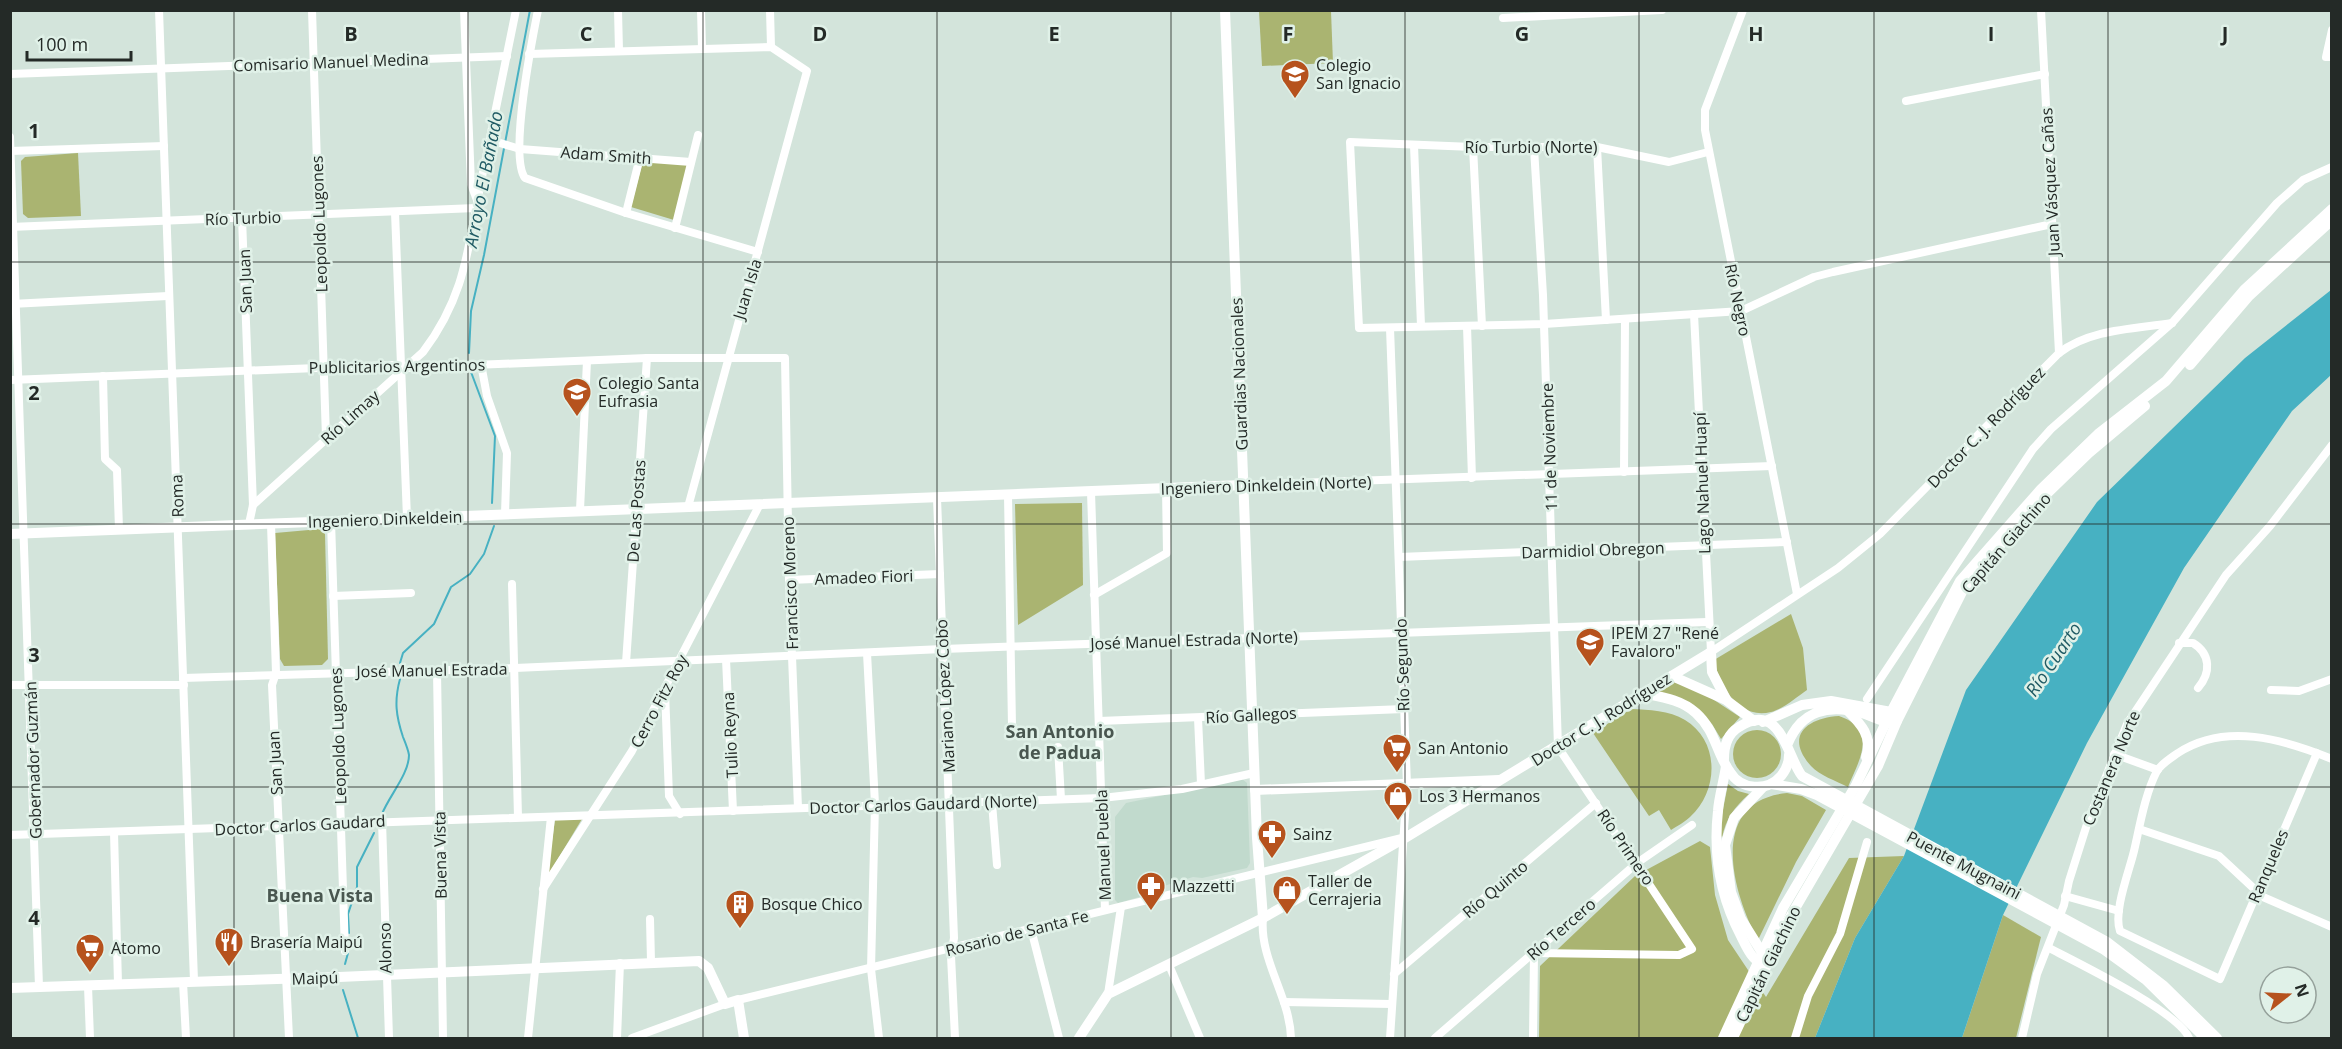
<svg xmlns="http://www.w3.org/2000/svg" width="2342" height="1049" font-family="'Open Sans',sans-serif">
  <rect width="100%" height="100%" fill="#d3e4db"/>
  <polygon fill="#c1dacd" points="1242,779 1247,783 1250,863 1247,868 1202,878 1193,877 1151,890 1150,894 1118,903 1115,900 1115,817 1126,803"/>
  <g fill="#aab471">
    <polygon points="1259,11 1331,11 1333,63 1262,66"/>
    <polygon points="78,153 81,216 28,218 23,214 21,161 25,157"/>
    <polygon points="643,161 688,165 674,220 631,207"/>
    <polygon points="1082,503 1083,585 1018,625 1015,504"/>
    <polygon points="320,529 325,534 328,659 322,665 284,666 280,659 275,533"/>
    <path d="M1791 614 1803 648 1807 690C1797 697 1783 709 1771 712 1738 720 1720 686 1714 660Z"/>
    <polygon points="1672,681 1705,694 1740,717 1721,739 1712,724 1654,691"/>
    <path d="M1631 709C1649 710 1669 710 1685 720 1720 741 1719 791 1690 817 1685 822 1677 826 1671 830L1659 810 1649 816 1593 733Z"/>
    <path d="M1839 716C1879 730 1859 760 1848 787 1836 781 1819 775 1811 766 1784 736 1807 718 1839 716Z"/>
    <circle cx="1757" cy="754" r="24"/>
    <path d="M1728 784 1738 791 1749 794C1734 808 1726 818 1722 838L1719 830Z"/>
    <path d="M1787 793 1802 796 1826 810 1796 862 1758 940C1732 892 1707 801 1787 793Z"/>
    <polygon points="582,819 547,877 555,820"/>
    <polygon points="1700,841 1710,847 1715,895 1728,940 1766,997 1849,858 1904,856 1855,938 1815,1038 1539,1038 1540,966 1635,876"/>
    <polygon points="2003,915 2041,937 2016,1038 1962,1038"/>
  </g>
  <polygon fill="#47b1c2" points="2331,290 2331,375 2292,411 2184,568 2087,743 2003,915 1962,1038 1815,1038 1855,938 1904,856 1966,690 2097,502 2245,358"/>
  <g fill="none" stroke-linecap="round" stroke-linejoin="round">
    <g stroke="#47b1c2" stroke-width="2">
      <polyline points="469,353 471,311 484,255 530,10"/>
      <polyline points="471,372 495,436 492,503"/>
      <polyline points="400,663 403,653 434,624 451,587 470,574 484,554 494,526"/>
      <path d="M382 814C389 796 409 774 409 755 408 749 405 742 403 737 396 716 394 701 400 679"/>
      <polyline points="349,933 348,914 357,887 357,867 374,833"/>
      <polyline points="345,964 348,953"/>
      <polyline points="343,990 358,1038"/>
    </g>
    <g stroke="#fff" stroke-width="8">
      <polyline points="159,10 194,981"/>
      <polyline points="312,10 326,438"/>
      <polyline points="464,10 471,184 477,200"/>
      <path d="M538 10C532 40 509 156 525 178L626 213 758 252"/>
      <polyline points="618,10 619,51"/>
      <polyline points="701,10 702,49"/>
      <polyline points="770,10 771,47"/>
      <polyline points="1743,10 1705,110 1705,130 1797,594"/>
      <polyline points="2041,10 2059,353"/>
      <polyline points="1503,18 1662,10"/>
      <polyline points="2332,30 2326,57 2332,57"/>
      <polyline points="529,54 771,47 807,71 688,507"/>
      <polyline points="10,74 507,56"/>
      <polyline points="1906,101 2045,74"/>
      <polyline points="10,137 39,987"/>
      <polyline points="490,140 520,149 691,162"/>
      <polyline points="1414,145 1421,326"/>
      <polyline points="1473,147 1482,326"/>
      <polyline points="1597,147 1606,320"/>
      <polyline points="10,151 164,146"/>
      <polyline points="1708,152 1669,162 1597,147 1473,147 1350,142 1359,328 1544,324 1741,311 1814,277 1833,272 2052,224"/>
      <polyline points="395,212 407,518"/>
      <polyline points="626,213 640,157"/>
      <polyline points="242,218 253,505 249,524"/>
      <polyline points="10,227 476,208"/>
      <polyline points="675,228 698,135"/>
      <polyline points="11,304 168,296"/>
      <path d="M1694 314 1711 652 1838 568 1880 534 2059 353C2090 329 2134 329 2172 323"/>
      <polyline points="1467,326 1472,478"/>
      <polyline points="1390,328 1407,785 1390,1038"/>
      <polyline points="481,364 487,396 507,453 505,514"/>
      <polyline points="103,376 105,459 117,470 119,529"/>
      <polyline points="10,380 393,365 403,368 647,358 785,358 789,580 798,808"/>
      <polyline points="1624,472 1625,319"/>
      <polyline points="1243,485 1772,466"/>
      <polyline points="1091,492 1105,910"/>
      <polyline points="1008,495 1012,726"/>
      <polyline points="937,498 954,938 951,956 955,1038"/>
      <path d="M253 505 423 352C467 294 468 245 482 177 493 121 505 66 516 10"/>
      <polyline points="580,510 587,361"/>
      <polyline points="331,521 345,951"/>
      <polyline points="271,524 276,673 272,685 289,1038"/>
      <polyline points="1399,557 1787,542"/>
      <polyline points="789,580 940,574"/>
      <polyline points="512,584 518,817"/>
      <polyline points="1094,595 1167,553 1166,488"/>
      <polyline points="333,596 411,593"/>
      <path d="M2179 643H2193C2211 654 2211 673 2198 688"/>
      <polyline points="867,653 875,804 871,969 879,1038"/>
      <polyline points="726,659 733,811"/>
      <polyline points="626,663 647,358"/>
      <polyline points="437,671 443,1038"/>
      <polyline points="183,678 515,668 943,649 1707,622"/>
      <polyline points="10,685 184,685"/>
      <polyline points="2271,690 2299,691 2332,679"/>
      <polyline points="665,691 669,796 680,814"/>
      <polyline points="1867,699 2033,449 2051,429 2172,323 2277,203 2303,180 2332,167"/>
      <polyline points="1198,718 1201,784"/>
      <polyline points="1099,721 1404,709"/>
      <polyline points="1058,747 1061,799"/>
      <path d="M2317 753 2220 979 2120 931C2113 912 2129 872 2134 851 2140 825 2145 794 2157 771 2161 764 2171 758 2178 753 2225 722 2283 739 2332 759"/>
      <polyline points="2114,754 2158,770"/>
      <polyline points="992,803 997,865"/>
      <polyline points="382,821 389,1038"/>
      <polyline points="2139,829 2219,856 2263,897 2332,927"/>
      <polyline points="114,832 118,984"/>
      <polyline points="10,835 1102,798 1182,789 1254,773"/>
      <polyline points="543,889 632,751 760,504"/>
      <polyline points="2065,896 2119,911"/>
      <path d="M1263 918C1259 959 1290 997 1291 1038"/>
      <polyline points="650,919 651,962"/>
      <polyline points="1031,929 1059,1038"/>
      <path d="M2049 948C2076 962 2179 1012 2189 1038"/>
      <polyline points="1534,953 1679,955 1692,949 1558,747 1543,295 1534,148"/>
      <polyline points="1169,965 1200,1038"/>
      <polyline points="1394,974 1596,803"/>
      <polyline points="183,982 186,1038"/>
      <polyline points="88,986 90,1038"/>
      <polyline points="1108,994 1121,907"/>
      <polyline points="738,1000 1402,838"/>
      <polyline points="1284,1002 1392,1004"/>
      <polyline points="528,1038 551,817"/>
      <polyline points="617,1038 620,963"/>
      <polyline points="632,1038 725,1004"/>
      <polyline points="1435,1038 1637,863 1692,825"/>
      <polyline points="1533,1038 1534,953"/>
      <polyline points="1795,1038 1808,996 1840,934 1867,842"/>
      <polyline points="2022,1038 2037,974 2064,905 2069,881 2088,821 2127,724 2226,575 2270,526 2332,445"/>
    </g>
    <g stroke="#fff" stroke-width="10">
      <polyline points="1225,10 1257,838 1263,918"/>
      <polyline points="2190,365 2249,296 2332,220"/>
      <polyline points="10,534 1243,485"/>
      <polyline points="1711,652 1712,672 1726,699"/>
      <polyline points="1672,676 1726,700 1754,721"/>
      <path d="M1641 693C1661 697 1681 699 1696 713 1716 731 1716 753 1730 772 1741 790 1767 792 1781 776 1786 770 1789 763 1789 755"/>
      <path d="M1848 711C1861 724 1873 737 1866 757"/>
      <path d="M1763 722 1802 705 1831 701 1891 712 1897 721C1883 724 1875 717 1862 713 1828 704 1802 710 1788 743"/>
      <path d="M1724 759C1724 746 1727 734 1739 727 1781 700 1787 757 1802 776L2107 942 2164 986 2217 1038"/>
      <path d="M1726 766C1724 781 1719 796 1718 811 1713 855 1721 898 1741 936 1746 946 1752 961 1763 964"/>
      <polyline points="1771,784 1801,789 1817,795 2103,949 2146,980 2205,1038"/>
      <polyline points="1763,787 1734,818 1725,845 1731,892 1741,919 1766,959"/>
      <polyline points="1255,790 1499,780"/>
      <polyline points="10,988 339,977 699,961 708,968 725,1004 738,1000 744,1038"/>
      <polyline points="1079,1038 1108,994 1263,918 1405,838 1711,652"/>
      <polyline points="1723,1038 1783,908 1856,785 1891,712 1960,581 2041,489 2098,434 2166,381 2244,290 2332,209"/>
      <polyline points="1733,1038 1786,924 1878,766 1897,721 1964,588 2028,512 2089,453 2145,406"/>
    </g>
  </g>
  <path fill="none" stroke="#242a27" stroke-width="1.5" stroke-opacity="0.55" d="M234 10V1038M468 10V1038M703 10V1038M937 10V1038M1171 10V1038M1405 10V1038M1639 10V1038M1874 10V1038M2108 10V1038M10 262H2332M10 524H2332M10 787H2332"/>
  <defs>
    <g id="university-pin" transform="scale(1.5)"><path d="M0 17L-7.5 6A9.5 9.5 0 1 1 7.5 6Z" fill="#b6521d" stroke="#e0f1e8"/><path d="M0-5L7-2L0 1L-7-2ZM-4 1L0 2.5L4 1V4Q0 6-4 4Z" fill="#fff"/></g>
    <g id="school-pin" transform="scale(1.5)"><path d="M0 17L-7.5 6A9.5 9.5 0 1 1 7.5 6Z" fill="#b6521d" stroke="#e0f1e8"/><path d="M0-5L7-2L0 1L-7-2ZM-4 1L0 2.5L4 1V4Q0 6-4 4Z" fill="#fff"/></g>
    <g id="supermarket-pin" transform="scale(1.5)"><path d="M0 17L-7.5 6A9.5 9.5 0 1 1 7.5 6Z" fill="#b6521d" stroke="#e0f1e8"/><path d="M-6-5.5h2.5l.6 2H6L4.5 2H-2.5L-4.4-4H-6ZM-1.5 3.2a1.3 1.3 0 1 0 .1 0ZM3 3.2a1.3 1.3 0 1 0 .1 0Z" fill="#fff"/></g>
    <g id="shop-pin" transform="scale(1.5)"><path d="M0 17L-7.5 6A9.5 9.5 0 1 1 7.5 6Z" fill="#b6521d" stroke="#e0f1e8"/><path d="M-5-2.5h2.3a2.7 3.5 0 0 1 5.4 0H5L5.5 6h-11ZM-1.5-2.5h3a1.5 2.3 0 0 0-3 0Z" fill="#fff"/></g>
    <g id="pharmacy-pin" transform="scale(1.5)"><path d="M0 17L-7.5 6A9.5 9.5 0 1 1 7.5 6Z" fill="#b6521d" stroke="#e0f1e8"/><path d="M-2-6h4v4h4v4h-4v4h-4v-4h-4v-4h4Z" fill="#fff"/></g>
    <g id="building-pin" transform="scale(1.5)"><path d="M0 17L-7.5 6A9.5 9.5 0 1 1 7.5 6Z" fill="#b6521d" stroke="#e0f1e8"/><path d="M-4-6H4V6H1V3H-1V6H-4ZM-2.5-4.3h1.7v1.8h-1.7ZM.8-4.3h1.7v1.8H.8ZM-2.5-1h1.7V.8h-1.7ZM.8-1h1.7V.8H.8Z" fill="#fff"/></g>
    <g id="restaurant-pin" transform="scale(1.5)"><path d="M0 17L-7.5 6A9.5 9.5 0 1 1 7.5 6Z" fill="#b6521d" stroke="#e0f1e8"/><path d="M-5-6h1v4h1v-4h1v4h1v-4h1v5L-1.5 .5V6h-2V.5L-5-1ZM5-6V6H3V1.5H1.5Q1.5-4 5-6Z" fill="#fff"/></g>
  </defs>
  <g fill-rule="evenodd">
    <use href="#university-pin" x="1295" y="74"/>
    <use href="#school-pin" x="577" y="392"/>
    <use href="#school-pin" x="1590" y="642"/>
    <use href="#supermarket-pin" x="1397" y="748"/>
    <use href="#shop-pin" x="1398" y="796"/>
    <use href="#pharmacy-pin" x="1272" y="834"/>
    <use href="#pharmacy-pin" x="1151" y="886"/>
    <use href="#shop-pin" x="1287" y="890"/>
    <use href="#building-pin" x="740" y="904"/>
    <use href="#restaurant-pin" x="229" y="942"/>
    <use href="#supermarket-pin" x="90" y="948"/>
  </g>
  <g text-anchor="middle" dominant-baseline="central" stroke-width="5" stroke-linejoin="round" paint-order="stroke">
    <g font-size="16" fill="#242a27" stroke="#e0f1e8">
      <text transform="translate(331 62) rotate(-2)">Comisario Manuel Medina</text>
      <text x="1531" y="147">Río Turbio (Norte)</text>
      <text transform="translate(606 155) rotate(4)">Adam Smith</text>
      <text transform="translate(2050 182) rotate(-93)">Juan Vásquez Cañas</text>
      <text transform="translate(243 218) rotate(-2)">Río Turbio</text>
      <text transform="translate(319 224) rotate(-92)">Leopoldo Lugones</text>
      <text transform="translate(245 281) rotate(-92)">San Juan</text>
      <text transform="translate(747 289) rotate(-73)">Juan Isla</text>
      <text transform="translate(1738 300) rotate(78)">Río Negro</text>
      <text transform="translate(397 366) rotate(-1)">Publicitarios Argentinos</text>
      <text transform="translate(1239 374) rotate(-92)">Guardias Nacionales</text>
      <text transform="translate(350 417) rotate(-42)">Río Limay</text>
      <text transform="translate(1986 427) rotate(-46)">Doctor C. J. Rodríguez</text>
      <text transform="translate(1549 447) rotate(-92)">11 de Noviembre</text>
      <text transform="translate(1702 483) rotate(-92)">Lago Nahuel Huapí</text>
      <text transform="translate(1266 485) rotate(-2)">Ingeniero Dinkeldein (Norte)</text>
      <text transform="translate(177 496) rotate(-92)">Roma</text>
      <text transform="translate(636 511) rotate(-86)">De Las Postas</text>
      <text transform="translate(385 519) rotate(-2)">Ingeniero Dinkeldein</text>
      <text transform="translate(2006 543) rotate(-49)">Capitán Giachino</text>
      <text transform="translate(1593 550) rotate(-2)">Darmidiol Obregon</text>
      <text transform="translate(864 577) rotate(-2)">Amadeo Fiori</text>
      <text transform="translate(790 583) rotate(-92)">Francisco Moreno</text>
      <text transform="translate(1194 640) rotate(-2)">José Manuel Estrada (Norte)</text>
      <text transform="translate(1402 665) rotate(-92)">Río Segundo</text>
      <text transform="translate(432 670) rotate(-1)">José Manuel Estrada</text>
      <text transform="translate(945 696) rotate(-93)">Mariano López Cobo</text>
      <text transform="translate(659 701) rotate(-62)">Cerro Fitz Roy</text>
      <text transform="translate(1251 715) rotate(-3)">Río Gallegos</text>
      <text transform="translate(1601 719) rotate(-32)">Doctor C. J. Rodríguez</text>
      <text transform="translate(730 735) rotate(-93)">Tulio Reyna</text>
      <text transform="translate(338 736) rotate(-92)">Leopoldo Lugones</text>
      <text transform="translate(33 760) rotate(-92)">Gobernador Guzmán</text>
      <text transform="translate(275 763) rotate(-93)">San Juan</text>
      <text transform="translate(2111 768) rotate(-67)">Costanera Norte</text>
      <text transform="translate(923 804) rotate(-2)">Doctor Carlos Gaudard (Norte)</text>
      <text transform="translate(300 825) rotate(-3)">Doctor Carlos Gaudard</text>
      <text transform="translate(1103 845) rotate(-92)">Manuel Puebla</text>
      <text transform="translate(1626 847) rotate(56)">Río Primero</text>
      <text transform="translate(440 855) rotate(-91)">Buena Vista</text>
      <text transform="translate(1964 865) rotate(28)">Puente Mugnaini</text>
      <text transform="translate(2268 866) rotate(-67)">Ranqueles</text>
      <text transform="translate(1495 889) rotate(-40)">Río Quinto</text>
      <text transform="translate(1561 929) rotate(-41)">Río Tercero</text>
      <text transform="translate(1017 933) rotate(-14)">Rosario de Santa Fe</text>
      <text transform="translate(385 948) rotate(-91)">Alonso</text>
      <text transform="translate(1768 964) rotate(-64)">Capitán Giachino</text>
      <text transform="translate(315 978) rotate(-2)">Maipú</text>
    </g>
    <g font-size="16" fill="#242a27" stroke="#e0f1e8" text-anchor="start">
      <text x="1316" y="65">Colegio<tspan x="1316" dy="18">San Ignacio</tspan></text>
      <text x="598" y="383">Colegio Santa<tspan x="598" dy="18">Eufrasia</tspan></text>
      <text x="1611" y="633">IPEM 27 "René<tspan x="1611" dy="18">Favaloro"</tspan></text>
      <text x="1418" y="748">San Antonio</text>
      <text x="1419" y="796">Los 3 Hermanos</text>
      <text x="1293" y="834">Sainz</text>
      <text x="1308" y="881">Taller de<tspan x="1308" dy="18">Cerrajeria</tspan></text>
      <text x="1172" y="886">Mazzetti</text>
      <text x="761" y="904">Bosque Chico</text>
      <text x="250" y="942">Brasería Maipú</text>
      <text x="111" y="948">Atomo</text>
    </g>
    <g font-size="18" font-style="italic" fill="#205b64" stroke="#e0f1e8">
      <text transform="translate(483 179) rotate(-79)">Arroyo El Bañado</text>
      <text transform="translate(2053 659) rotate(-56)">Río Cuarto</text>
    </g>
    <g font-size="18" font-weight="bold" fill="#495750" stroke="#e0f1e8">
      <text x="1060" y="731">San Antonio<tspan x="1060" dy="21">de Padua</tspan></text>
      <text x="320" y="895">Buena Vista</text>
    </g>
  </g>
  <g font-size="20" text-anchor="middle" font-weight="bold" fill="#242a27" stroke="#e0f1e8" stroke-width="5" stroke-linejoin="round" paint-order="stroke">
    <text x="351" y="41">B</text>
    <text x="586" y="41">C</text>
    <text x="820" y="41">D</text>
    <text x="1054" y="41">E</text>
    <text x="1288" y="41">F</text>
    <text x="1522" y="41">G</text>
    <text x="1756" y="41">H</text>
    <text x="1991" y="41">I</text>
    <text x="2225" y="41">J</text>
    <text x="34" y="138">1</text>
    <text x="34" y="400">2</text>
    <text x="34" y="662">3</text>
    <text x="34" y="925">4</text>
  </g>
  <rect width="2342" height="1049" fill="none" stroke="#242a27" stroke-width="24"/>
  <g transform="translate(2288 995) rotate(72)"><circle r="28" fill="#e0f1e8" stroke="#95a19b" stroke-width="1.5"/>
  <path d="M0-4.5L10 22L0 15L-10 22Z" fill="#b6521d"/>
  <text y="-9" font-size="16" font-weight="bold" text-anchor="middle" fill="#242a27">N</text>
  </g>
  <path d="M27 51v9h104v-9" fill="none" stroke="#242a27" stroke-width="3"/>
  <text x="36" y="51" font-size="18" fill="#242a27" stroke="#e0f1e8" stroke-width="4.5" paint-order="stroke">100 m</text>
</svg>
